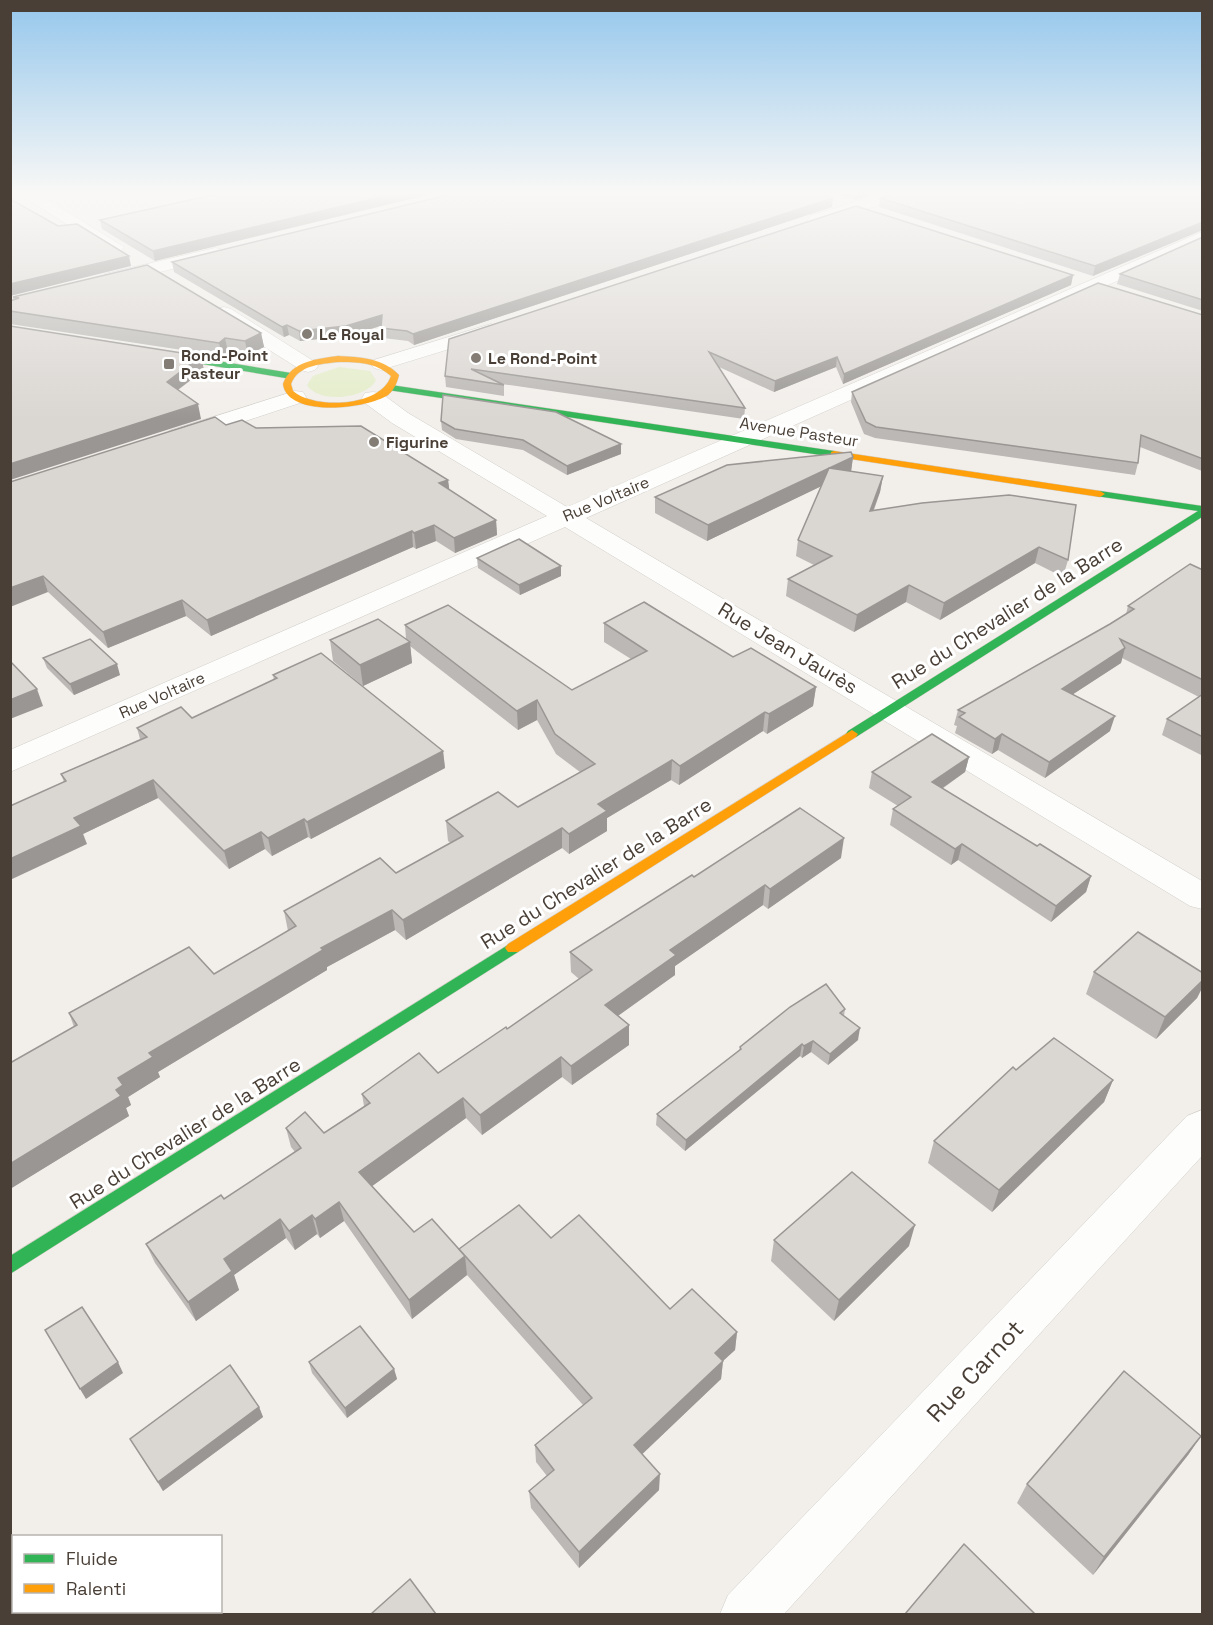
<svg xmlns="http://www.w3.org/2000/svg" width="1213" height="1625" font-family="'Space Grotesk',sans-serif">
  <rect width="100%" height="100%" fill="#f2efeb"/>
  <path fill="#e4edca" d="M339 367 370 371 376 380C367 399 318 404 307 385L313 376Z"/>
  <g fill="none" stroke-linecap="round" stroke-linejoin="round">
    <g stroke="#d0cdc8" stroke-width="1">
      <g id="street">
        <polygon points="16,192 35,192 124,247 121,251 109,251"/>
        <polygon points="887,192 910,192 908,195 822,224 810,224 808,220 810,216"/>
        <polygon points="1202,232 1202,243 586,518 1202,881 1202,909 1190,906 565,527 10,772 10,750 547,516 392,423 365,403 362,398 365,393 373,392 381,393 408,413 567,507"/>
        <polygon points="215,248 221,249 224,253 221,257 111,284 105,282 102,278 105,274"/>
        <polygon points="224,307 231,309 315,362 318,366 315,370 308,372 301,370 217,317 214,313 217,309"/>
        <polygon points="491,324 498,326 501,330 498,334 381,370 374,368 371,364 374,360"/>
        <polygon points="295,391 303,392 306,397 303,402 185,441 177,443 169,441 166,436 169,431"/>
        <polygon points="1202,1110 1202,1156 784,1614 720,1614 728,1595 1187,1116"/>
      </g>
    </g>
    <g stroke="#d3ccc3" stroke-width="1">
      <g id="fast">
        <polygon points="157,351 291,373 295,376 291,379 154,356 154,352"/>
        <polygon points="391,385 834,451 839,454 834,457 388,390 387,388"/>
        <polygon points="1100,491 1202,506 1202,517 856,737 848,737 846,734 848,731 1198,511 1096,496 1095,494"/>
        <polygon points="513,942 518,944 521,948 518,952 10,1274 10,1256"/>
      </g>
    </g>
    <g stroke="#d3ccc3" stroke-width="1">
      <g id="slow">
        <path d="M338 356C360 357 383 358 399 375 397 383 394 390 388 395 367 409 287 418 283 384 291 361 317 359 338 356ZM338 362C358 362 375 362 391 376 381 407 315 410 293 391L291 384C298 365 321 364 338 362Z"/>
        <polygon points="834,451 1100,491 1105,494 1100,497 831,456 831,452"/>
        <polygon points="852,730 858,734 856,737 518,952 508,952 505,948 508,944"/>
      </g>
    </g>
    <use href="#street" fill="#fdfdfc" fill-rule="evenodd"/>
    <use href="#fast" fill="#30b455" fill-rule="evenodd"/>
    <use href="#slow" fill="#ff9f0a" fill-rule="evenodd"/>
  </g>
  <g fill="#bbb8b5">
    <polygon points="226,192 155,261 102,229 100,220"/>
    <polygon points="830,192 880,192 855,200"/>
    <polygon points="1203,192 1093,276 879,207 880,198"/>
    <polygon points="832,207 414,345 408,341 383,338 381,326 348,336 300,341 289,335 284,337 174,272 172,262"/>
    <polygon points="1203,237 1203,311 1117,284 1120,274"/>
    <polygon points="1073,275 1071,285 843,384 836,367 774,392 719,367 745,408 744,419 502,384 504,385 504,396 446,387 445,376 449,339"/>
    <polygon points="13,297 261,333 264,347 248,355 228,352 222,356 10,324 10,301 13,300"/>
    <polygon points="1203,315 1202,471 1140,447 1138,463 1135,475 875,438 864,434 851,402 852,392"/>
    <polygon points="441,421 621,454 567,475 523,450 456,439 442,430"/>
    <polygon points="226,425 256,428 448,480 449,490 496,520 497,535 455,553 436,541 416,549 413,547 211,636 186,616 108,648 48,592 10,482"/>
    <polygon points="853,457 851,471 883,476 880,492 874,510 1009,495 1068,560 1063,577 1035,563 940,620 906,602 854,632 786,596 788,579 814,565 796,556 798,540 821,486 707,541 655,513 655,497"/>
    <polygon points="477,558 561,566 561,576 520,595 478,568"/>
    <polygon points="1203,570 1203,756 1162,735 1167,719 1199,697 1122,658 1121,663 1073,694 1110,731 1045,778 998,750 992,754 955,733 957,726 954,725 958,710 1110,624 1126,614 1128,606"/>
    <polygon points="604,623 733,657 816,687 813,706 767,734 763,731 679,785 671,780 607,818 607,831 569,854 562,848 406,940 395,930 327,967 327,970 158,1072 160,1077 128,1097 131,1105 126,1108 129,1116 10,1189 10,1063 74,1027 69,1013 214,974 288,931 284,911 396,873 451,843 448,841 446,821 518,807 580,772 556,754 537,720 518,730 410,646 412,663 363,686 333,661 330,640 406,639 405,625 572,690 631,659 604,642"/>
    <polygon points="43,658 120,675 74,695 47,668"/>
    <polygon points="273,675 443,751 445,768 311,839 308,837 272,856 265,849 229,869 158,798 83,834 87,844 61,774 140,739 137,728 192,718 274,680"/>
    <polygon points="969,757 965,772 942,789 1037,846 1091,876 1086,892 1051,922 958,860 951,865 890,825 893,809 898,806 869,788 872,772"/>
    <polygon points="841,858 768,909 763,905 675,966 675,975 618,1016 629,1045 572,1085 562,1077 482,1135 466,1118 372,1186 414,1232 459,1249 551,1238 670,1309 737,1332 735,1350 723,1361 721,1379 642,1454 659,1490 579,1568 531,1508 529,1491 547,1476 536,1462 535,1445 583,1405 467,1275 412,1319 344,1221 320,1238 317,1234 295,1250 286,1238 234,1275 239,1290 196,1321 155,1263 146,1244 224,1199 295,1152 291,1147 286,1128 324,1133 364,1106 362,1094 438,1073 507,1029 579,979 571,972 570,952 694,877"/>
    <polygon points="1094,972 1203,973 1203,986 1197,998 1156,1039 1086,994"/>
    <polygon points="845,1009 844,1016 858,1040 828,1065 811,1052 802,1058 800,1056 685,1151 656,1125 657,1114 739,1051 740,1047"/>
    <polygon points="1016,1070 1113,1080 1104,1102 992,1212 928,1163 934,1141"/>
    <polygon points="774,1240 909,1246 834,1321 771,1261"/>
    <polygon points="309,1362 394,1369 397,1379 347,1418 312,1373"/>
    <polygon points="259,1407 263,1417 163,1491 130,1439"/>
    <polygon points="1201,1436 1188,1455 1093,1575 1017,1503 1027,1484"/>
  </g>
  <g fill="#999693">
    <polygon points="402,192 440,192 155,261 153,251"/>
    <polygon points="856,192 880,192 855,200"/>
    <polygon points="833,198 832,207 414,345 413,334"/>
    <polygon points="1203,222 1203,230 1093,276 1095,266"/>
    <polygon points="129,256 131,266 10,296 10,284"/>
    <polygon points="1073,275 1071,285 843,384 844,374"/>
    <polygon points="382,315 383,325 348,336 300,341 299,331"/>
    <polygon points="287,325 289,335 284,337 282,327"/>
    <polygon points="261,333 264,347 248,355 245,341"/>
    <polygon points="225,338 228,352 222,356 219,343"/>
    <polygon points="201,356 204,370 170,396 167,382"/>
    <polygon points="837,357 836,367 774,392 775,381"/>
    <polygon points="198,404 201,419 10,480 10,464"/>
    <polygon points="621,444 621,454 567,475 567,466"/>
    <polygon points="853,457 851,472 707,541 708,525"/>
    <polygon points="883,476 880,492 867,527 870,511"/>
    <polygon points="448,480 450,495 439,483"/>
    <polygon points="496,520 497,535 455,553 454,538"/>
    <polygon points="434,525 436,541 416,549 414,533"/>
    <polygon points="412,531 413,547 211,636 207,620"/>
    <polygon points="1039,547 1035,563 940,620 944,603"/>
    <polygon points="561,566 561,576 520,595 519,585"/>
    <polygon points="43,576 48,592 10,607 10,588"/>
    <polygon points="909,585 906,602 854,632 857,615"/>
    <polygon points="182,600 186,616 108,648 103,632"/>
    <polygon points="410,642 412,663 363,686 360,665"/>
    <polygon points="1125,648 1121,663 1058,704 1062,689"/>
    <polygon points="117,664 120,675 74,695 70,684"/>
    <polygon points="816,687 813,706 767,734 769,714"/>
    <polygon points="37,689 43,706 10,719 10,700"/>
    <polygon points="537,700 537,720 518,730 517,711"/>
    <polygon points="765,712 763,731 679,785 680,766"/>
    <polygon points="1115,716 1110,731 1045,778 1049,762"/>
    <polygon points="1002,734 998,750 992,754 995,739"/>
    <polygon points="443,751 445,768 311,839 307,822"/>
    <polygon points="969,757 965,772 928,798 932,782"/>
    <polygon points="672,760 671,780 607,818 607,831 569,854 569,834 598,804"/>
    <polygon points="153,780 158,798 83,834 87,844 10,880 10,859 74,818"/>
    <polygon points="304,819 308,837 272,856 268,838"/>
    <polygon points="562,828 562,848 406,940 403,920"/>
    <polygon points="261,832 265,849 229,869 224,851"/>
    <polygon points="844,838 841,858 768,909 770,889"/>
    <polygon points="962,844 958,860 951,865 955,849"/>
    <polygon points="1091,876 1086,892 1051,922 1056,906"/>
    <polygon points="765,885 763,905 675,966 675,975 605,1025 605,1005 670,950"/>
    <polygon points="392,910 395,930 327,967 327,970 158,1072 160,1077 128,1097 131,1105 126,1108 129,1116 10,1189 10,1164 116,1090 118,1078 149,1053 321,948"/>
    <polygon points="1203,980 1203,986 1197,998 1156,1039 1165,1017"/>
    <polygon points="629,1025 629,1045 572,1085 571,1066"/>
    <polygon points="860,1028 858,1040 828,1065 830,1054"/>
    <polygon points="813,1041 811,1052 802,1058 804,1046"/>
    <polygon points="802,1044 800,1056 685,1151 686,1140"/>
    <polygon points="561,1057 562,1077 482,1135 480,1115"/>
    <polygon points="1113,1080 1104,1102 992,1212 999,1190"/>
    <polygon points="463,1098 466,1118 364,1192 359,1172"/>
    <polygon points="339,1202 344,1221 320,1238 315,1219"/>
    <polygon points="312,1215 317,1234 295,1250 289,1231"/>
    <polygon points="280,1219 286,1238 234,1275 239,1290 196,1321 188,1302 224,1259"/>
    <polygon points="915,1225 909,1246 834,1321 839,1300"/>
    <polygon points="465,1256 467,1275 412,1319 409,1300"/>
    <polygon points="737,1332 735,1350 713,1370 715,1353"/>
    <polygon points="723,1361 721,1379 634,1462 634,1445"/>
    <polygon points="118,1362 123,1373 86,1399 80,1389"/>
    <polygon points="394,1369 397,1379 347,1418 345,1408"/>
    <polygon points="259,1407 263,1417 163,1491 158,1482"/>
    <polygon points="1201,1436 1188,1455 1093,1575 1104,1557"/>
    <polygon points="660,1474 659,1490 579,1568 579,1552"/>
  </g>
  <g fill="#dad6d2" stroke="#999693" stroke-width="1.5">
    <polygon points="226,192 402,192 153,251 100,220"/>
    <polygon points="460,192 813,192 833,198 413,334 407,331 381,328 382,315 346,326 299,331 287,325 282,327 172,262"/>
    <polygon points="899,192 1203,192 1203,222 1095,266 880,198"/>
    <polygon points="10,199 58,226 77,224 129,256 10,284"/>
    <polygon points="856,206 1073,275 844,374 837,357 775,381 709,352 745,408 471,369 504,385 445,376 449,339"/>
    <polygon points="1203,237 1203,300 1120,274"/>
    <polygon points="147,265 261,333 245,341 225,338 219,343 10,311 10,301 19,298 13,297"/>
    <polygon points="1098,283 1203,315 1203,459 1141,435 1138,463 876,427 866,422 852,392"/>
    <polygon points="10,326 201,356 167,382 198,404 10,464"/>
    <polygon points="443,395 556,412 621,444 567,466 523,440 455,429 441,421"/>
    <polygon points="215,417 226,425 242,420 256,428 361,426 448,480 439,483 496,520 454,538 434,525 414,533 412,531 207,620 182,600 103,632 43,576 10,588 10,482"/>
    <polygon points="851,452 853,457 708,525 655,497 727,465"/>
    <polygon points="829,468 883,476 870,511 922,503 1009,495 1076,505 1068,560 1039,547 944,603 909,585 857,615 788,579 832,556 798,540"/>
    <polygon points="519,539 561,566 519,585 477,558"/>
    <polygon points="1190,564 1203,570 1203,680 1120,639 1125,648 1062,689 1115,716 1049,762 1002,734 995,739 959,717 965,713 958,710 1110,624 1134,609 1128,606"/>
    <polygon points="644,602 733,657 751,648 816,687 769,714 765,712 680,766 672,760 598,804 607,811 569,834 562,828 403,920 392,910 321,948 323,950 149,1053 153,1057 118,1078 123,1085 116,1090 121,1096 10,1164 10,1063 77,1025 69,1013 189,947 214,974 296,926 284,911 380,858 396,873 463,836 446,821 498,792 518,807 595,764 555,734 537,700 517,711 405,625 448,605 572,690 647,651 604,623"/>
    <polygon points="378,619 410,642 360,665 330,640"/>
    <polygon points="90,639 117,664 70,684 43,658"/>
    <polygon points="321,653 443,751 307,822 304,819 268,838 261,832 224,851 153,780 74,818 81,826 10,859 10,806 66,781 61,774 147,737 137,728 181,707 192,718 277,678 273,675"/>
    <polygon points="10,661 37,689 10,700"/>
    <polygon points="1203,694 1203,737 1167,719"/>
    <polygon points="932,734 969,757 932,782 1037,846 1040,844 1091,876 1056,906 962,844 955,849 893,809 911,797 872,772"/>
    <polygon points="800,808 844,838 770,889 765,885 670,950 676,955 605,1005 629,1025 571,1066 561,1057 480,1115 463,1098 359,1172 414,1232 432,1219 465,1256 409,1300 339,1202 315,1219 312,1215 289,1231 280,1219 224,1259 232,1271 188,1302 146,1244 221,1195 224,1199 301,1148 286,1128 305,1112 324,1133 370,1103 362,1094 419,1053 438,1073 506,1027 507,1029 592,970 570,952 692,875 694,877"/>
    <polygon points="1138,932 1203,973 1203,980 1165,1017 1094,972"/>
    <polygon points="826,984 845,1009 840,1013 860,1028 830,1054 813,1041 804,1046 802,1044 686,1140 657,1114 741,1049 740,1047 790,1007"/>
    <polygon points="1054,1038 1113,1080 999,1190 934,1141 1013,1067 1016,1070"/>
    <polygon points="852,1172 915,1225 839,1300 774,1240"/>
    <polygon points="519,1205 551,1238 579,1215 670,1309 692,1289 737,1332 715,1353 723,1361 634,1445 660,1474 579,1552 529,1491 554,1470 535,1445 592,1398 459,1249"/>
    <polygon points="82,1307 118,1362 80,1389 45,1330"/>
    <polygon points="360,1326 394,1369 345,1408 309,1362"/>
    <polygon points="230,1365 259,1407 158,1482 130,1439"/>
    <polygon points="1124,1371 1201,1436 1104,1557 1027,1484"/>
    <polygon points="964,1544 1035,1614 905,1614"/>
    <polygon points="410,1579 436,1614 371,1614"/>
  </g>
  <linearGradient id="sky" x2="0" y2="1"><stop stop-color="#95c7ec"/><stop offset="0.46" stop-color="#f9f8f6"/><stop offset="1" stop-color="#f9f8f6" stop-opacity="0"/></linearGradient>
  <rect width="1213" height="419" fill="url(#sky)"/>
  <g fill="#847d75" stroke="#fff" stroke-width="2">
    <circle cx="307" cy="334" r="6"/>
    <circle cx="476" cy="358" r="6"/>
    <rect x="163" y="358" width="12" height="12" rx="3"/>
    <circle cx="374" cy="442" r="6"/>
  </g>
  <g text-anchor="middle" dominant-baseline="central" stroke-width="6" stroke-linejoin="round" paint-order="stroke">
    <g font-size="16" font-weight="bold" fill="#493f36" stroke="#fff" text-anchor="start">
      <text x="319" y="334">Le Royal</text>
      <text x="181" y="355">Rond-Point<tspan x="181" dy="18">Pasteur</tspan></text>
      <text x="488" y="358">Le Rond-Point</text>
      <text x="386" y="442">Figurine</text>
    </g>
    <g font-size="16" fill="#493f36" stroke="#fff">
      <text transform="translate(799 432) rotate(9)">Avenue Pasteur</text>
      <text transform="translate(606 499) rotate(-23)">Rue Voltaire</text>
      <text transform="translate(162 695) rotate(-24)">Rue Voltaire</text>
    </g>
    <g font-size="20" fill="#493f36" stroke="#fff">
      <text transform="translate(1007 613) rotate(-32)">Rue du Chevalier de la Barre</text>
      <text transform="translate(788 648) rotate(31)">Rue Jean Jaurès</text>
      <text transform="translate(596 873) rotate(-32)">Rue du Chevalier de la Barre</text>
      <text transform="translate(185 1133) rotate(-32)">Rue du Chevalier de la Barre</text>
    </g>
    <g font-size="24" fill="#493f36" stroke="#fff">
      <text transform="translate(975 1371) rotate(-47)">Rue Carnot</text>
    </g>
  </g>
  <rect width="1213" height="1625" fill="none" stroke="#493f36" stroke-width="24"/>
  <rect x="12" y="1535" width="210" height="78" fill="#ffffff" stroke="#b6b2af" stroke-width="1.5"/>
  <rect x="24" y="1554" width="30" height="9" fill="#30b455" stroke="#b6b2af" stroke-width="1.5"/>
  <text x="66" y="1565" font-size="18" fill="#493f36">Fluide</text>
  <rect x="24" y="1584" width="30" height="9" fill="#ff9f0a" stroke="#b6b2af" stroke-width="1.5"/>
  <text x="66" y="1595" font-size="18" fill="#493f36">Ralenti</text>
</svg>
